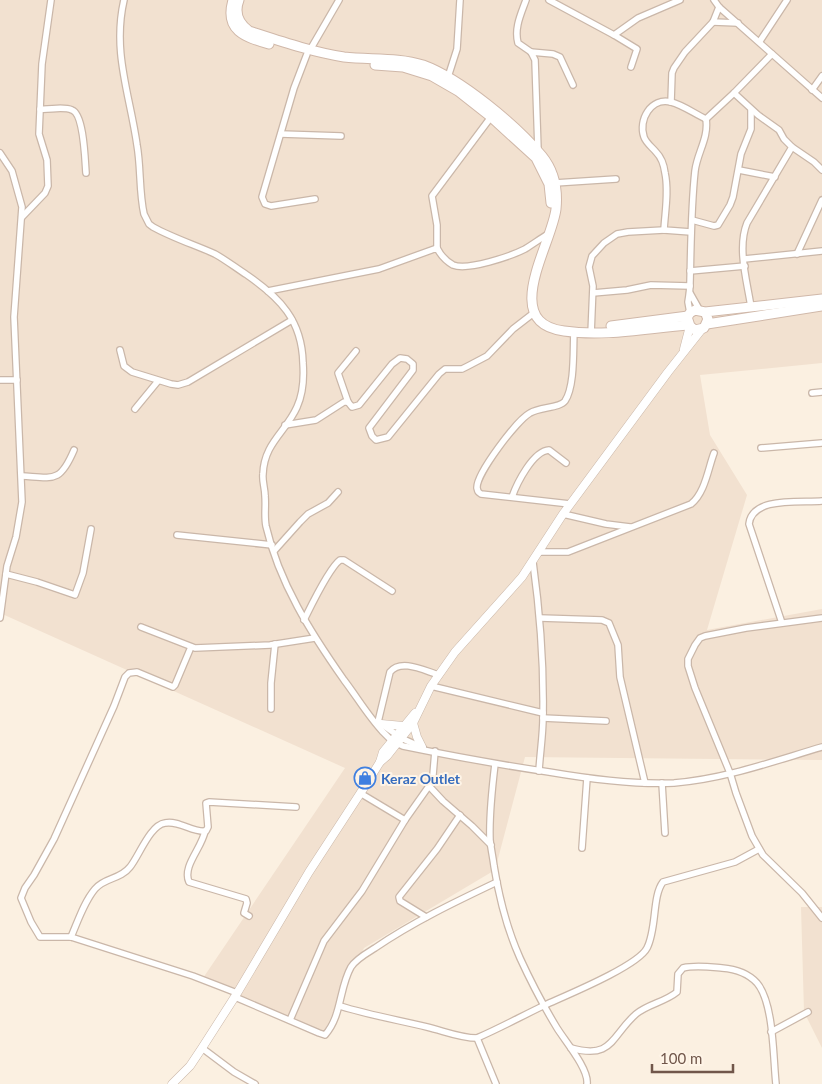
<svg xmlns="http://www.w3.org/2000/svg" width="822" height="1084" font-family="Lato,sans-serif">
  <rect width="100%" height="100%" fill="#fbf0e1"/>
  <g fill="#f2e1d0">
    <polygon points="0,0 822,0 822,363 700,375 710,435 747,495 707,630 822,609 822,760 525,757 495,870 364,948 322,1036 201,981 345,768 0,613"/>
    <polygon points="801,907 822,907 822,1048 804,1012"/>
  </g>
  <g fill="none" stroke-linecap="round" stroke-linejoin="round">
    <g stroke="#cab7a9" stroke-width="8">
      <g id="minor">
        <path d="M124 0C112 52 130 95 137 145 141 167 139 192 144 214L149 224 153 227C173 238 195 245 215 254 226 260 236 268 247 275 280 298 302 320 303 363 304 377 303 394 297 407 286 432 264 443 263 474 262 481 265 488 265 496 266 506 264 516 266 526 279 583 311 633 344 680 357 697 368 716 383 732L392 741 403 746C452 756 501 765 549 772 590 779 633 785 674 783 725 779 774 761 822 747"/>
        <path d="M526 0C521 14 514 28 518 43L531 52 535 60 538 150"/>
        <polyline points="549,0 614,35 638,18 680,0"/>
        <polyline points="714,0 719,7 822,98"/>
        <polyline points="713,22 738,23"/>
        <polyline points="614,35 637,49 631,67"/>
        <polyline points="760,41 787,0"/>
        <polyline points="310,50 339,0"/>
        <polyline points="531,52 553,54 560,57 573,85"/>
        <polyline points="307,54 294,88 262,197 265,204 271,206 315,199"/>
        <polyline points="448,77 457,49 460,0"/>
        <polyline points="812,90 822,76"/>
        <path d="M734 93 758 115 779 130 784 139 792 147 747 223C737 248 747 281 751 307"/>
        <polyline points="671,102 672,73 674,68 685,52 713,22 719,7"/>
        <path d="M40 109C50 110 63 106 72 110 84 114 85 161 86 173"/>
        <polyline points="706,119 734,93 772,54"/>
        <polyline points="281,134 341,136"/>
        <polyline points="792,147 814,162 822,170"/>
        <polyline points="0,153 12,171 22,207 14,317 22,502 16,537 7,566 0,618"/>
        <polyline points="739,170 775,177"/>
        <polyline points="555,183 616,179"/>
        <polyline points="22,217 45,193 48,186 47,160 39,134 42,64 51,0"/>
        <polyline points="692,220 714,226 718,225 730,205 733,197 741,154 751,129 751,110"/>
        <path d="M691 232 664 230C665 212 669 191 665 173 664 165 661 157 656 152 652 147 646 143 644 137 638 120 651 97 671 102 683 105 695 114 706 119"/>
        <polyline points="437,248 437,225 432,196 491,117"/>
        <polyline points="797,254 822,200"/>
        <polyline points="744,259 822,251"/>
        <polyline points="690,271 745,266"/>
        <path d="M268 291 379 269 437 248C441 256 446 261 453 265 468 271 511 256 525 249 533 244 540 239 548 234H550"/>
        <polyline points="593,293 627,290 651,285 690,286"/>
        <polyline points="690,293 699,309"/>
        <path d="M690 313 688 302C689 296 690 290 690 283 691 246 691 208 695 171 697 153 709 138 706 119"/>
        <polyline points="591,334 593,286 589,267 592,256 604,243 617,234 628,232 664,230"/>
        <polyline points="120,350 124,366 132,372 171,384 178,385 188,382 292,320"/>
        <polyline points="0,380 17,380"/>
        <polyline points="812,393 822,392"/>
        <polyline points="348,402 338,373 356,351"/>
        <polyline points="135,409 158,381"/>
        <polyline points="285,425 316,420 344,402 348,402 352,407 359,405 392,364 400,358 407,359 413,364 413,370 369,428 372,436 376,440 388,437 439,374 445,369 462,369 468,366 487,356 513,329 535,312"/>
        <polyline points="761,448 822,443"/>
        <path d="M22 476C54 478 60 483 74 450"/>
        <path d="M512 497C517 483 533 451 549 450L566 463"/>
        <path d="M570 504 481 494C478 492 478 492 477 488 476 474 517 420 530 413 540 407 560 408 565 401 575 386 573 350 574 332"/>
        <polyline points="563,514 606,524 630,527"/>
        <polyline points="177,535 272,545"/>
        <polyline points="274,551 300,522 308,514 328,503 338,492"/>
        <path d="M539 552H568L691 504C705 493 708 469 714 453"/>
        <path d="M533 562C540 613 544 665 543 717 543 735 540 753 539 771"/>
        <polyline points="6,574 37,582 75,595 83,573 91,529"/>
        <polyline points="540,618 602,620 609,623 618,645 620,677 645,783"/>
        <polyline points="822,618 746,628 705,636 700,638 695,645 688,659 688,666 695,688 730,773 736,793 752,836 763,855 802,893 822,918"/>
        <path d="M304 620C311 606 329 568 340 560H344L392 591"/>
        <path d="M782 623 749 524C752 496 801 503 822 501"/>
        <polyline points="141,627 195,648 270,645 315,638"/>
        <polyline points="191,647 175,685 173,687 137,672 129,673 125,677 114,706 54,839 34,875 25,888 21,898 31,922 40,937 71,937 193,976 237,993"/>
        <polyline points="431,686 543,713"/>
        <polyline points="271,709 271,683 275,644"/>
        <polyline points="543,718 606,721"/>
        <path d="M378 722 390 672C401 658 425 671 439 675"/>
        <polyline points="383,725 401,738 423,748"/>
        <path d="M495 764C492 789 489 815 490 840 491 849 493 858 494 866 499 897 507 929 520 958 531 982 543 1005 557 1028 565 1041 589 1069 587 1084"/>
        <polyline points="662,783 665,833"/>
        <polyline points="429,786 443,801 472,826 491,845"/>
        <polyline points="360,793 405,820"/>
        <path d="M205 831C202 848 182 866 189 882L246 899 247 903 244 913 249 916"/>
        <polyline points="582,848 587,778"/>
        <polyline points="426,917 400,901 399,897 437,849 460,815"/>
        <path d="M71 937C78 921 84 902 95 889 105 877 120 880 130 867 139 856 150 825 165 823 179 820 193 833 206 831L208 827 206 803 209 802 296 807"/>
        <path d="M235 997 319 1033 325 1035C342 1016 339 988 351 967 356 959 367 953 375 948 413 922 455 902 497 882"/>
        <path d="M340 1006C369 1015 398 1020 427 1027 444 1031 460 1038 477 1038 500 1028 522 1016 545 1005 567 995 638 966 647 948 657 929 652 896 663 882L735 862 759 849"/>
        <polyline points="290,1020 324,941 362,891 405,820 429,786 433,775 435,751"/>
        <polyline points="771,1032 808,1012"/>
        <polyline points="477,1038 496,1084"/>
        <polyline points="202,1048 234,1072 255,1084"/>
        <path d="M571 1048C613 1060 611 1036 636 1014 648 1004 665 1002 677 992L678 974 683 968C695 965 710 967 722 968 734 969 748 973 757 983 774 1003 773 1057 776 1084"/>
      </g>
    </g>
    <g stroke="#cab7a9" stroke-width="9">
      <g id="tertiary">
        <polyline points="684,349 690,326"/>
        <polyline points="413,723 417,737 422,747"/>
        <polyline points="381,724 403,726"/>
        <polyline points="380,762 387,756 413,723 431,686 455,652 522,577 563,514 668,372 702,329"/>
        <polyline points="172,1084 190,1066 202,1048 236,995 309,872 367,783 380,762 383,752 415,713"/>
      </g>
    </g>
    <g stroke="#d0b8a9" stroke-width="11">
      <g id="secondary">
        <path d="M233 0C224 31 245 37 269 44"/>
        <path d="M239 0C234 13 238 23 249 31 280 41 312 52 344 57 370 60 398 57 423 65 461 79 516 125 542 156 555 172 558 189 556 209 552 244 499 323 564 331 605 337 648 328 689 325"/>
        <polyline points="375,65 403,67 432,76 458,91 491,117 536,158 549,184 551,203"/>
        <polyline points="705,312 708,319 704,328 695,330 690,326 687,317 690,313 695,310 705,312 822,299"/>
        <polyline points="707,324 822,306"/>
        <polyline points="611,326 688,316"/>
      </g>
    </g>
    <use href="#minor" stroke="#fff" stroke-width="5.5"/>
    <use href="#tertiary" stroke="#fff" stroke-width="8"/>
    <use href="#secondary" stroke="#fff" stroke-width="9"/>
  </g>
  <defs>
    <g id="shop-ring" transform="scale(1.125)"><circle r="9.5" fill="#fef4e7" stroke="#3f7fe0" stroke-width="1.5"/><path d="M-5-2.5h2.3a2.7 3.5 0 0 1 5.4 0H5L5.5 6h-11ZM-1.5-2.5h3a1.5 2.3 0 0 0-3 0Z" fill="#3f7fe0"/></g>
  </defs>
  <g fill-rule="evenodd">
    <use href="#shop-ring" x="365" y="778"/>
  </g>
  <g text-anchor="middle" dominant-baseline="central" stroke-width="4" stroke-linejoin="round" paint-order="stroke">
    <g font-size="14" font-weight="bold" fill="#366cbe" stroke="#fef4e7" text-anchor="start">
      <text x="381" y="778">Keraz Outlet</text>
    </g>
  </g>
  <path d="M652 1064v8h81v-8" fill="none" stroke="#70564a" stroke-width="2.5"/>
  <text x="660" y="1064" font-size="15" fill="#70564a" stroke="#fef4e7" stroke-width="4" paint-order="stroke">100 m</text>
</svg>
